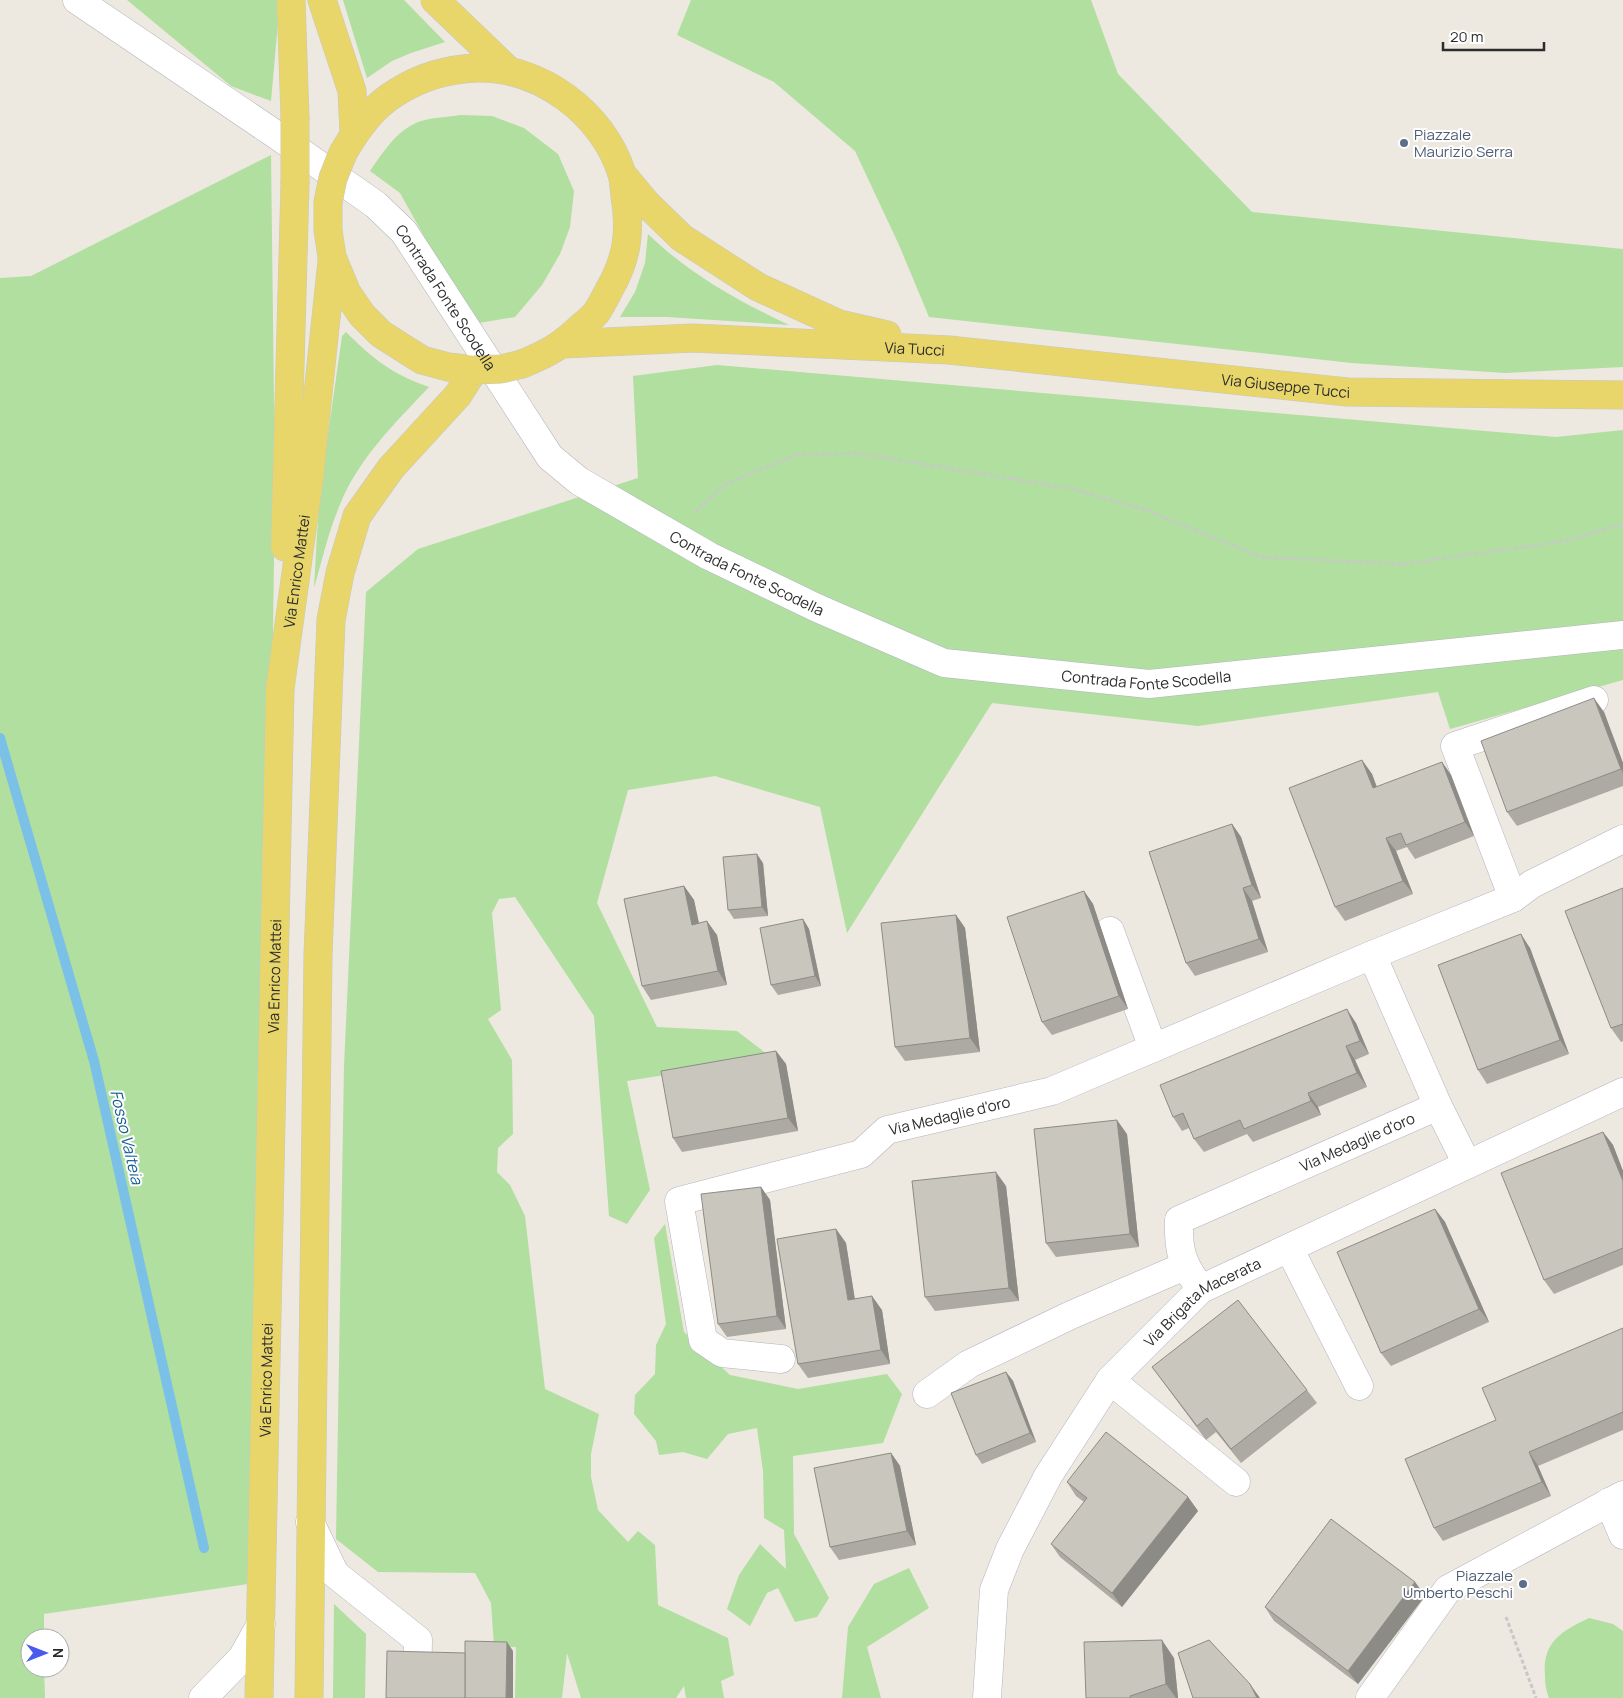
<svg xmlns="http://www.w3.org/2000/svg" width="1623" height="1698" font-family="Manrope,sans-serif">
  <rect width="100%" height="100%" fill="#ede8e0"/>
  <g fill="#b0dfa0">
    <polygon points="127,0 280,0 271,101 231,86"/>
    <polygon points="343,0 404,0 445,42 411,53 392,61 367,78"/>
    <polygon points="691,0 1091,0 1118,74 1252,212 1623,249 1623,367 1505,373 1352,363 929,317 899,245 855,151 774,82 677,35"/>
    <path d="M460 115 492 116 524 128 558 154 574 191 570 227 560 254 542 285 515 317 473 324 400 193 370 171C384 151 399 126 425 120 437 117 449 117 460 115Z"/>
    <polygon points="271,155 275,487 272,702 248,1584 44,1614 44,1638 30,1638 30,1668 44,1668 45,1698 0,1698 0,278 31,276"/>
    <path d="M648 234C689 274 738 301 789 325L667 317H620L635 292 645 263Z"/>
    <path d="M346 332C373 359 392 374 429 387 395 423 357 460 339 507 328 533 322 561 314 588L317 534 321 484 342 336Z"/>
    <polygon points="717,365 1556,437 1623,430 1623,680 1450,729 1438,692 1198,726 992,703 847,933 820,807 715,776 628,790 597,903 657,1027 737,1031 772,1058 627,1081 650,1190 627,1224 609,1216 594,1016 515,897 499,899 492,913 501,1010 488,1019 512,1060 513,1134 498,1148 497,1172 510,1185 525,1216 545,1389 599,1414 591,1454 591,1477 598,1510 628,1542 638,1531 655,1545 658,1605 728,1638 734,1675 721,1681 724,1698 686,1698 684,1686 676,1698 581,1698 567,1653 562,1698 515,1698 516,1647 494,1646 491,1603 475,1573 378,1572 336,1539 344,1066 366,592 418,549 638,478 633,376"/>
    <polygon points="665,1224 684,1332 730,1375 798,1389 887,1374 902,1394 883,1443 793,1456 794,1534 829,1598 817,1617 795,1622 778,1588 767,1593 750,1626 727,1609 739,1575 760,1544 786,1569 784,1530 764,1518 763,1471 757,1428 728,1434 707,1459 683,1452 659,1455 656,1441 634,1414 635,1395 655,1374 656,1345 666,1324 654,1238"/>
    <polygon points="909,1568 929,1608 867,1647 881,1698 842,1698 848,1627 874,1584"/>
    <polygon points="334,1604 366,1634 365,1698 333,1698"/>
    <path d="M1589 1618 1613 1624 1623 1631V1698H1549C1546 1690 1545 1684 1545 1675 1542 1642 1562 1631 1589 1618Z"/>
  </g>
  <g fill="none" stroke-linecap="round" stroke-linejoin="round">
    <polyline stroke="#7ac0e7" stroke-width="10" points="0,738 94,1061 204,1548"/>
    <g stroke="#b3b4bf" stroke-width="29">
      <g id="minor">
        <path id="s1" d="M77 0 275 134 376 205 404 232 550 457 579 481 709 556 817 608 944 663 1149 684 1623 635"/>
        <polyline points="1513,898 1455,746 1594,700"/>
        <polyline points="1110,931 1153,1048"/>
        <polyline points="1372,955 1438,1106 1467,1164"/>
        <polyline points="1289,1248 1359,1386"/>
        <path id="s2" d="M1201 1289C1182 1264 1178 1251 1179 1220L1438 1106"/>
        <path id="s3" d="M781 1359 722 1353 703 1340 679 1201 861 1154 887 1130 1052 1091 1372 955 1513 898 1532 884 1623 839"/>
        <polyline points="1110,1380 1236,1482"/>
        <polyline points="927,1394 969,1364 1071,1315 1185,1266"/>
        <polyline points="1609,1502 1623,1535"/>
        <polyline points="310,1522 335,1574 418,1640 417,1698"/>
        <polyline points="203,1698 242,1658 261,1624"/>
        <path id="s4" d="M987 1698 994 1590 1010 1549 1048 1476 1110 1380 1201 1289 1623 1092"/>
        <polyline points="1370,1698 1448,1589 1623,1495"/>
      </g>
    </g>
    <g stroke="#c8c8c8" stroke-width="29">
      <g id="major">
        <polyline points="291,0 295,117"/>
        <polyline points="322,0 352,91 354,133"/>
        <polyline points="435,0 509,71"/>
        <path d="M343 153C357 129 373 106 397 92 421 77 448 69 476 68 540 66 603 113 622 174 624 181 624 189 625 196 631 232 627 259 609 290 605 298 601 306 596 313 592 318 587 322 582 326 561 346 549 353 522 364"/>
        <polyline points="622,174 647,204 682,238 758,287 839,324 887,335"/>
        <path id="s5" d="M563 344 693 338 949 350 1347 392 1623 395"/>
        <polyline points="285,547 295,184"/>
        <path id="s6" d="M259 1698 280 689 309 479 332 261"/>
        <polyline points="309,1698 318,955 331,620 340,573 357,516 391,468 458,395 474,370 448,367 422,360 381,334 362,315 347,293 332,257 328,230 328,202"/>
      </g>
    </g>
    <g stroke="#c8c8c8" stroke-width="3" stroke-dasharray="4 2.5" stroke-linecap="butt">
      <polyline points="695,512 724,485 796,455 857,453 1069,488 1146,510 1261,557 1403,564 1565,541 1623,524"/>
      <polyline points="1506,1617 1536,1698"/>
    </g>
    <use href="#minor" stroke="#fff" stroke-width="28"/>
    <use href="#major" stroke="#e8d66a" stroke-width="28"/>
    <g stroke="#c8c8c8" stroke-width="29" stroke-linecap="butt">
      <g id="major-bridge">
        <polyline points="295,117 295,184"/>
        <polyline points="328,202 333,178 343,153"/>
        <polyline points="474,370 501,369 522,364"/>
      </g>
    </g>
    <use href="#major-bridge" stroke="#e8d66a" stroke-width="28"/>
  </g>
  <g fill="#adaaa3">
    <polygon points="1604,712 1623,763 1623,786 1517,826 1507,812"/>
    <polygon points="1362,760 1372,774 1377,787 1442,762 1451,775 1474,836 1415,859 1407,847 1396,851 1413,894 1345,921 1335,907"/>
    <polygon points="1232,824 1241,837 1261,898 1252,901 1268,952 1195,976 1186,963"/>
    <polygon points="763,863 768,916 734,919 728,910"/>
    <polygon points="684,886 694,900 699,923 717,935 727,985 651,1000 642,986"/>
    <polygon points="1623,888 1623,1041 1621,1042 1611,1028"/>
    <polygon points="1084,891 1093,904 1128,1009 1052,1035 1042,1022"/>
    <polygon points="956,915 965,928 980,1052 905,1061 895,1047"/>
    <polygon points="803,919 809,929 821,986 778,995 771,985"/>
    <polygon points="1530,948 1569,1054 1487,1084 1478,1070"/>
    <polygon points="1356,1023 1369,1054 1355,1060 1367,1087 1318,1107 1321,1115 1253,1142 1247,1134 1204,1152 1194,1139 1189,1128 1182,1131 1173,1117"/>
    <polygon points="776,1051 786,1064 798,1131 682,1152 673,1138"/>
    <polygon points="1603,1132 1613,1145 1623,1171 1623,1265 1554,1294 1544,1280"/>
    <polygon points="1127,1134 1139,1247 1056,1257 1046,1243"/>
    <polygon points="1006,1186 1019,1301 935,1311 925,1297"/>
    <polygon points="761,1187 770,1200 786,1329 727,1337 718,1324"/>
    <polygon points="1435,1209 1445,1222 1489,1322 1391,1366 1381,1353"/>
    <polygon points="836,1229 846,1243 855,1299 882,1310 890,1364 808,1378 798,1364"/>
    <polygon points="1623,1328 1623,1430 1538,1466 1551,1496 1443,1541 1434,1528 1496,1420"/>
    <polygon points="1152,1367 1307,1390 1317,1403 1241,1463 1216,1432 1206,1440"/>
    <polygon points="1006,1372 1013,1381 1036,1442 982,1464 976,1455"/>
    <polygon points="891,1453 900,1466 916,1545 839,1560 830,1547"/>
    <polygon points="1067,1482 1188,1497 1198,1511 1122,1607 1060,1557 1051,1544 1084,1502 1076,1496"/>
    <polygon points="1415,1582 1425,1596 1358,1684 1274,1621 1265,1607"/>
    <polygon points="1174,1658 1178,1698 1086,1698"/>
  </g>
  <g fill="#8d8b85">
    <polygon points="1594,698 1604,712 1623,763 1623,773 1621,769"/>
    <polygon points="1362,760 1372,774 1382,802 1373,788"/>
    <polygon points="1442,762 1451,775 1474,836 1465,822"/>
    <polygon points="1232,824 1241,837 1261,898 1252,885"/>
    <polygon points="1386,838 1396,851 1413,894 1403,881"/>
    <polygon points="757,854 763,863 768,916 762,907"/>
    <polygon points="684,886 694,900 702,938 692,925"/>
    <polygon points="1243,888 1252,901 1268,952 1259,939"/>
    <polygon points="1084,891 1093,904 1128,1009 1119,996"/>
    <polygon points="956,915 965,928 980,1052 970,1038"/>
    <polygon points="803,919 809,929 821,986 815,976"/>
    <polygon points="707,921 717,935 727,985 718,971"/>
    <polygon points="1521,934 1530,948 1569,1054 1560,1040"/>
    <polygon points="1347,1009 1356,1023 1369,1054 1360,1041"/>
    <polygon points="1346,1046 1355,1060 1367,1087 1357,1073"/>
    <polygon points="776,1051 786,1064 798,1131 788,1118"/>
    <polygon points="1308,1093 1318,1107 1321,1115 1311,1101"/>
    <polygon points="1117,1120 1127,1134 1139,1247 1130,1234"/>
    <polygon points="1603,1132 1613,1145 1623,1171 1623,1181"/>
    <polygon points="996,1172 1006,1186 1019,1301 1009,1288"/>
    <polygon points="761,1187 770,1200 786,1329 777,1316"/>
    <polygon points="1435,1209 1445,1222 1489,1322 1479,1309"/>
    <polygon points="836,1229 846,1243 857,1314 848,1300"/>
    <polygon points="872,1296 882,1310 890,1364 881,1350"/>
    <polygon points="1006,1372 1013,1381 1036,1442 1030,1433"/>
    <polygon points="1529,1452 1538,1466 1551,1496 1542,1482"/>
    <polygon points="891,1453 900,1466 916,1545 907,1531"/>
    <polygon points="1188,1497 1198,1511 1122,1607 1112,1593"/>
    <polygon points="1415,1582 1425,1596 1358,1684 1348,1671"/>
    <polygon points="1162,1640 1174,1658 1178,1698 1176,1698 1166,1684"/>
    <polygon points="507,1642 513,1651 513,1698 506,1698"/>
    <polygon points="1250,1684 1260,1698 1257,1698"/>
  </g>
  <g fill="#c9c6be" stroke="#8d8b85">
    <polygon points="1594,698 1621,769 1507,812 1481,741"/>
    <polygon points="1362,760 1373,788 1442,762 1465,822 1406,845 1401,833 1386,838 1403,881 1335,907 1289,788"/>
    <polygon points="1232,824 1252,885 1243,888 1259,939 1186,963 1149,852"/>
    <polygon points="757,854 762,907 728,910 723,857"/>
    <polygon points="684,886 692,925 707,921 718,971 642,986 624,899"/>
    <polygon points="1623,888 1623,1024 1611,1028 1565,911"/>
    <polygon points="1084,891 1119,996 1042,1022 1007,917"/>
    <polygon points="956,915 970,1038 895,1047 881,923"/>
    <polygon points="803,919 815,976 771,985 760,928"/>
    <polygon points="1521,934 1560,1040 1478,1070 1438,965"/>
    <polygon points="1347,1009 1360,1041 1346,1046 1357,1073 1308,1093 1311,1101 1244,1129 1240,1120 1194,1139 1183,1113 1173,1117 1160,1085"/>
    <polygon points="776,1051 788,1118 673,1138 661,1071"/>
    <polygon points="1117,1120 1130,1234 1046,1243 1034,1129"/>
    <polygon points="1603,1132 1623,1181 1623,1248 1544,1280 1501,1173"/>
    <polygon points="996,1172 1009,1288 925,1297 912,1181"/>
    <polygon points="761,1187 777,1316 718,1324 701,1194"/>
    <polygon points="1435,1209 1479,1309 1381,1353 1337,1252"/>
    <polygon points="836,1229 848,1300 872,1296 881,1350 798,1364 777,1239"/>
    <polygon points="1238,1300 1307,1390 1231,1449 1207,1418 1197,1426 1152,1367"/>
    <polygon points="1623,1328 1623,1412 1529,1452 1542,1482 1434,1528 1405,1459 1496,1420 1482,1388"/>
    <polygon points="1006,1372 1030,1433 976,1455 951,1393"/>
    <polygon points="1106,1432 1188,1497 1112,1593 1051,1544 1087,1498 1067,1482"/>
    <polygon points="891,1453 907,1531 830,1547 814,1468"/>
    <polygon points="1331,1519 1415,1582 1348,1671 1265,1607"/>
    <polygon points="1162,1640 1166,1684 1130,1696 1131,1698 1086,1698 1084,1642"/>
    <polygon points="1209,1640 1250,1684 1257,1698 1193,1698 1178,1653"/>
    <polygon points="465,1641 507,1642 506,1698 465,1698"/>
    <polygon points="387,1651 465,1653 465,1698 386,1698"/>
  </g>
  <g fill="#5c6f8a" stroke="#fff" stroke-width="2">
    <circle cx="1404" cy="143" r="5"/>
    <circle cx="1523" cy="1584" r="5"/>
  </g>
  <g text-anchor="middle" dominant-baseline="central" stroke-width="4" stroke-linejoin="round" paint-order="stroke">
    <g font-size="15" fill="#4e5e75" stroke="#fff" text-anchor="start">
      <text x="1414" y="134">Piazzale<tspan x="1414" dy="17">Maurizio Serra</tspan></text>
      <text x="1513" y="1575" text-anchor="end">Piazzale<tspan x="1513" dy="17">Umberto Peschi</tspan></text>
    </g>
    <g font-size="15" fill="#2c2c2c" stroke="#fff">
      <text stroke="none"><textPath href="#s1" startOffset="479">Contrada Fonte Scodella</textPath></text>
      <text stroke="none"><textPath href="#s5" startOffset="352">Via Tucci</textPath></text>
      <text stroke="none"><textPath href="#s5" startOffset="725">Via Giuseppe Tucci</textPath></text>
      <text stroke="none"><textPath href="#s6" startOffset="1128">Via Enrico Mattei</textPath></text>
      <text stroke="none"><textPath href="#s1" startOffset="899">Contrada Fonte Scodella</textPath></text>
      <text stroke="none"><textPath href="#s1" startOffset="1319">Contrada Fonte Scodella</textPath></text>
      <text stroke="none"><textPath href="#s6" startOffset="722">Via Enrico Mattei</textPath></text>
      <text stroke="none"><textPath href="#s3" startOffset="511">Via Medaglie d'oro</textPath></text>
      <text stroke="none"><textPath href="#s2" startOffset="269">Via Medaglie d'oro</textPath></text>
      <text stroke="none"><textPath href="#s4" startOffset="471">Via Brigata Macerata</textPath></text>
      <text stroke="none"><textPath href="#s6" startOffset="318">Via Enrico Mattei</textPath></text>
    </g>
    <g font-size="16" font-style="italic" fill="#175e96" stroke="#fff">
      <text transform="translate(127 1137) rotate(77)">Fosso Valteia</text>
    </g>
  </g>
  <g transform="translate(45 1653) rotate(90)"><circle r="24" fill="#ffffff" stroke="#ababab"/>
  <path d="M0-4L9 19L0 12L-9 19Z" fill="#4b5aee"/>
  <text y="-8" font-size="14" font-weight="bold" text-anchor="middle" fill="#2c2c2c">N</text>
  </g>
  <path d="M1443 42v8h101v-8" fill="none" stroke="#2c2c2c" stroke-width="2.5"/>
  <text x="1450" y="42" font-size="15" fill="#2c2c2c" stroke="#ffffff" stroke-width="4" paint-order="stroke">20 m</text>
</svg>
